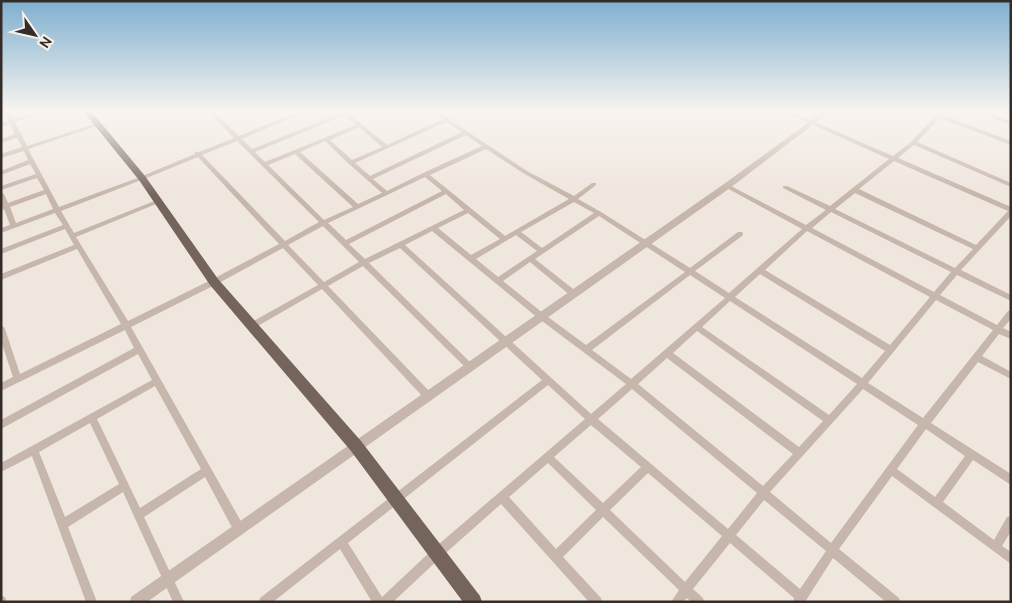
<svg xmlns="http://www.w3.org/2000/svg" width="1012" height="603" font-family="Ubuntu,sans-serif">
  <rect width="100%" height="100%" fill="#efe6dd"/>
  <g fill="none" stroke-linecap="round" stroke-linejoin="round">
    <g fill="#c6b6ab" fill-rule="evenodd">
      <path d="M3 111H9L13 119 40 111H48L15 122 27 146 95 124 100 125 28 149 59 207 140 177 195 154V152H199L234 138 207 111H213L239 136 300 111H307L242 139 252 149 342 113 340 111H346L387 145 443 119 431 111C441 111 442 116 450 118V120L527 171 574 196 592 183H596V185L578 199 601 212 690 268 738 232H742L743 234 742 236 695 271 729 293 802 229 725 187V185H729L806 225 826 210 783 188V186H787L830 206 889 159 782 111H789L893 156 911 142 935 116 924 111H932L938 113 940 111H946L942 115 1011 141V145L940 118 917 142 1011 183V187L914 145 898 158 1011 207V216L961 270 1011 295V301L957 275 940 295 997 325 1008 311 1011 310V319L1003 328 1011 332V339L999 334 982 356 1011 372V379L978 362 931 423 1011 474V485L973 460 943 502 994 540 1007 517 1011 516V531L1002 546 1011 552V564L892 476 839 549 899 598 900 602H886L833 558 805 602H793L794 598 730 543 693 589 703 598 704 602H691L687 598 683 602H671L679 590 603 517 563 557 601 598 602 602H589L501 504 440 558 393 602H372L340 549 273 602H259L260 598 542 380 400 248 369 263 473 365 474 367 473 369 470 370 467 369 363 266 328 286 431 393 432 396 431 399 428 400 425 399 322 289 256 327H250L249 325 250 323 318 285 283 248 217 284 131 327 243 525 244 529 243 533 239 534 235 533 205 477 144 517 184 602H173L123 492 68 527 97 602H86L32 456 1 472V463L152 380 138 354 1 429V420L134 348 125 330 1 391V383L13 377 1 341V326L4 327 5 329 20 374 121 324 77 249 1 280V274L74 245 65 229 1 254V249L63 225 55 213 1 233V228L10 225 4 209 1 210V206L2 205 1 192 4 194 8 203 44 190 37 178 1 190V186L36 174 30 164 1 175V171L28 160 24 151 1 158V154L22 147 17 138 1 143V139L15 134 10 124 1 127V123L8 121ZM345 115 356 125 265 162 255 152ZM446 122 462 132 370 176 355 163ZM359 127 382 147 352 160 330 140ZM466 135 482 146 423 173 387 191 373 179ZM237 141 319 222 285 241 202 155ZM325 141 349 164 382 193 358 204 300 152ZM486 149 523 173 569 199 505 236 430 175ZM295 154 353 207 324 220 268 165ZM198 157 279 244 211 280 128 321 76 237 161 202 162 201 159 199 157 200 74 233 61 211 144 179ZM894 161 1008 211 976 245 859 189ZM425 177 442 191 346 240 328 223ZM855 193 973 249 955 268 835 209ZM46 194 53 209 16 223 10 207ZM446 194 464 210 365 259 349 244ZM574 202 594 213 542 248 521 232ZM831 212 951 272 934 292 812 228ZM468 213 500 239 471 255 438 228ZM599 216 685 272 586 345 544 314 503 281 530 262 571 296H577L578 294 577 292 535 259ZM323 226 359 262 324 282 288 245ZM432 231 538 318 626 384 591 414 405 245ZM807 231 930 297 890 345 765 270ZM516 235 537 251 498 277 476 259ZM760 274 885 351 862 378 735 297ZM690 275 725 298 631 379 592 350ZM936 300 993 330 923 418 868 383ZM730 301 857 384 829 415 702 327ZM697 331 823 421 799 447 673 353ZM667 358 793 454 763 486 638 384ZM548 385 585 419 432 550 382 597 348 543ZM155 386 201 469 140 508 97 419ZM632 389 757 493 728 529 598 419ZM863 389 918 425 831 543 770 492ZM90 423 119 484 65 517 39 452ZM591 425 641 467 603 503 554 457ZM926 429 965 456 935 497 897 469ZM548 463 596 510 556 549 509 497ZM648 473 722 536 685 582 610 510ZM764 500 826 551 800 589 736 535Z"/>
      <polygon points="974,111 982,111 1011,121 1011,125"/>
      <polygon points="1,596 5,597 7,602 1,602"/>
    </g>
    <polygon fill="#c6b6ab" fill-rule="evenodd" points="824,111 831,111 730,188 147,602 130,602 131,597 724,184"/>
    <polygon fill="#74645c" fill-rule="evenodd" points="83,111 91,111 145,176 218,279 361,441 480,596 482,602 463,602 351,451 210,285 139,180"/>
  </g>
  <linearGradient id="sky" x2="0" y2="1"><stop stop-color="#7eafcf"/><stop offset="0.57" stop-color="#f8f4f0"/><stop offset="1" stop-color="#f8f4f0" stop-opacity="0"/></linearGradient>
  <rect width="1012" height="195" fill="url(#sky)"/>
  <rect width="1012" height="603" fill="none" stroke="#342c29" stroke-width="5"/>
  <g transform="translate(35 35) rotate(124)" stroke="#f7f0e9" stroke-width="4" paint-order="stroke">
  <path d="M0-4L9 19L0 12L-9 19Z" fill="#342c29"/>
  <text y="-8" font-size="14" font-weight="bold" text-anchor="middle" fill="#342c29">N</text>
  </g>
</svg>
